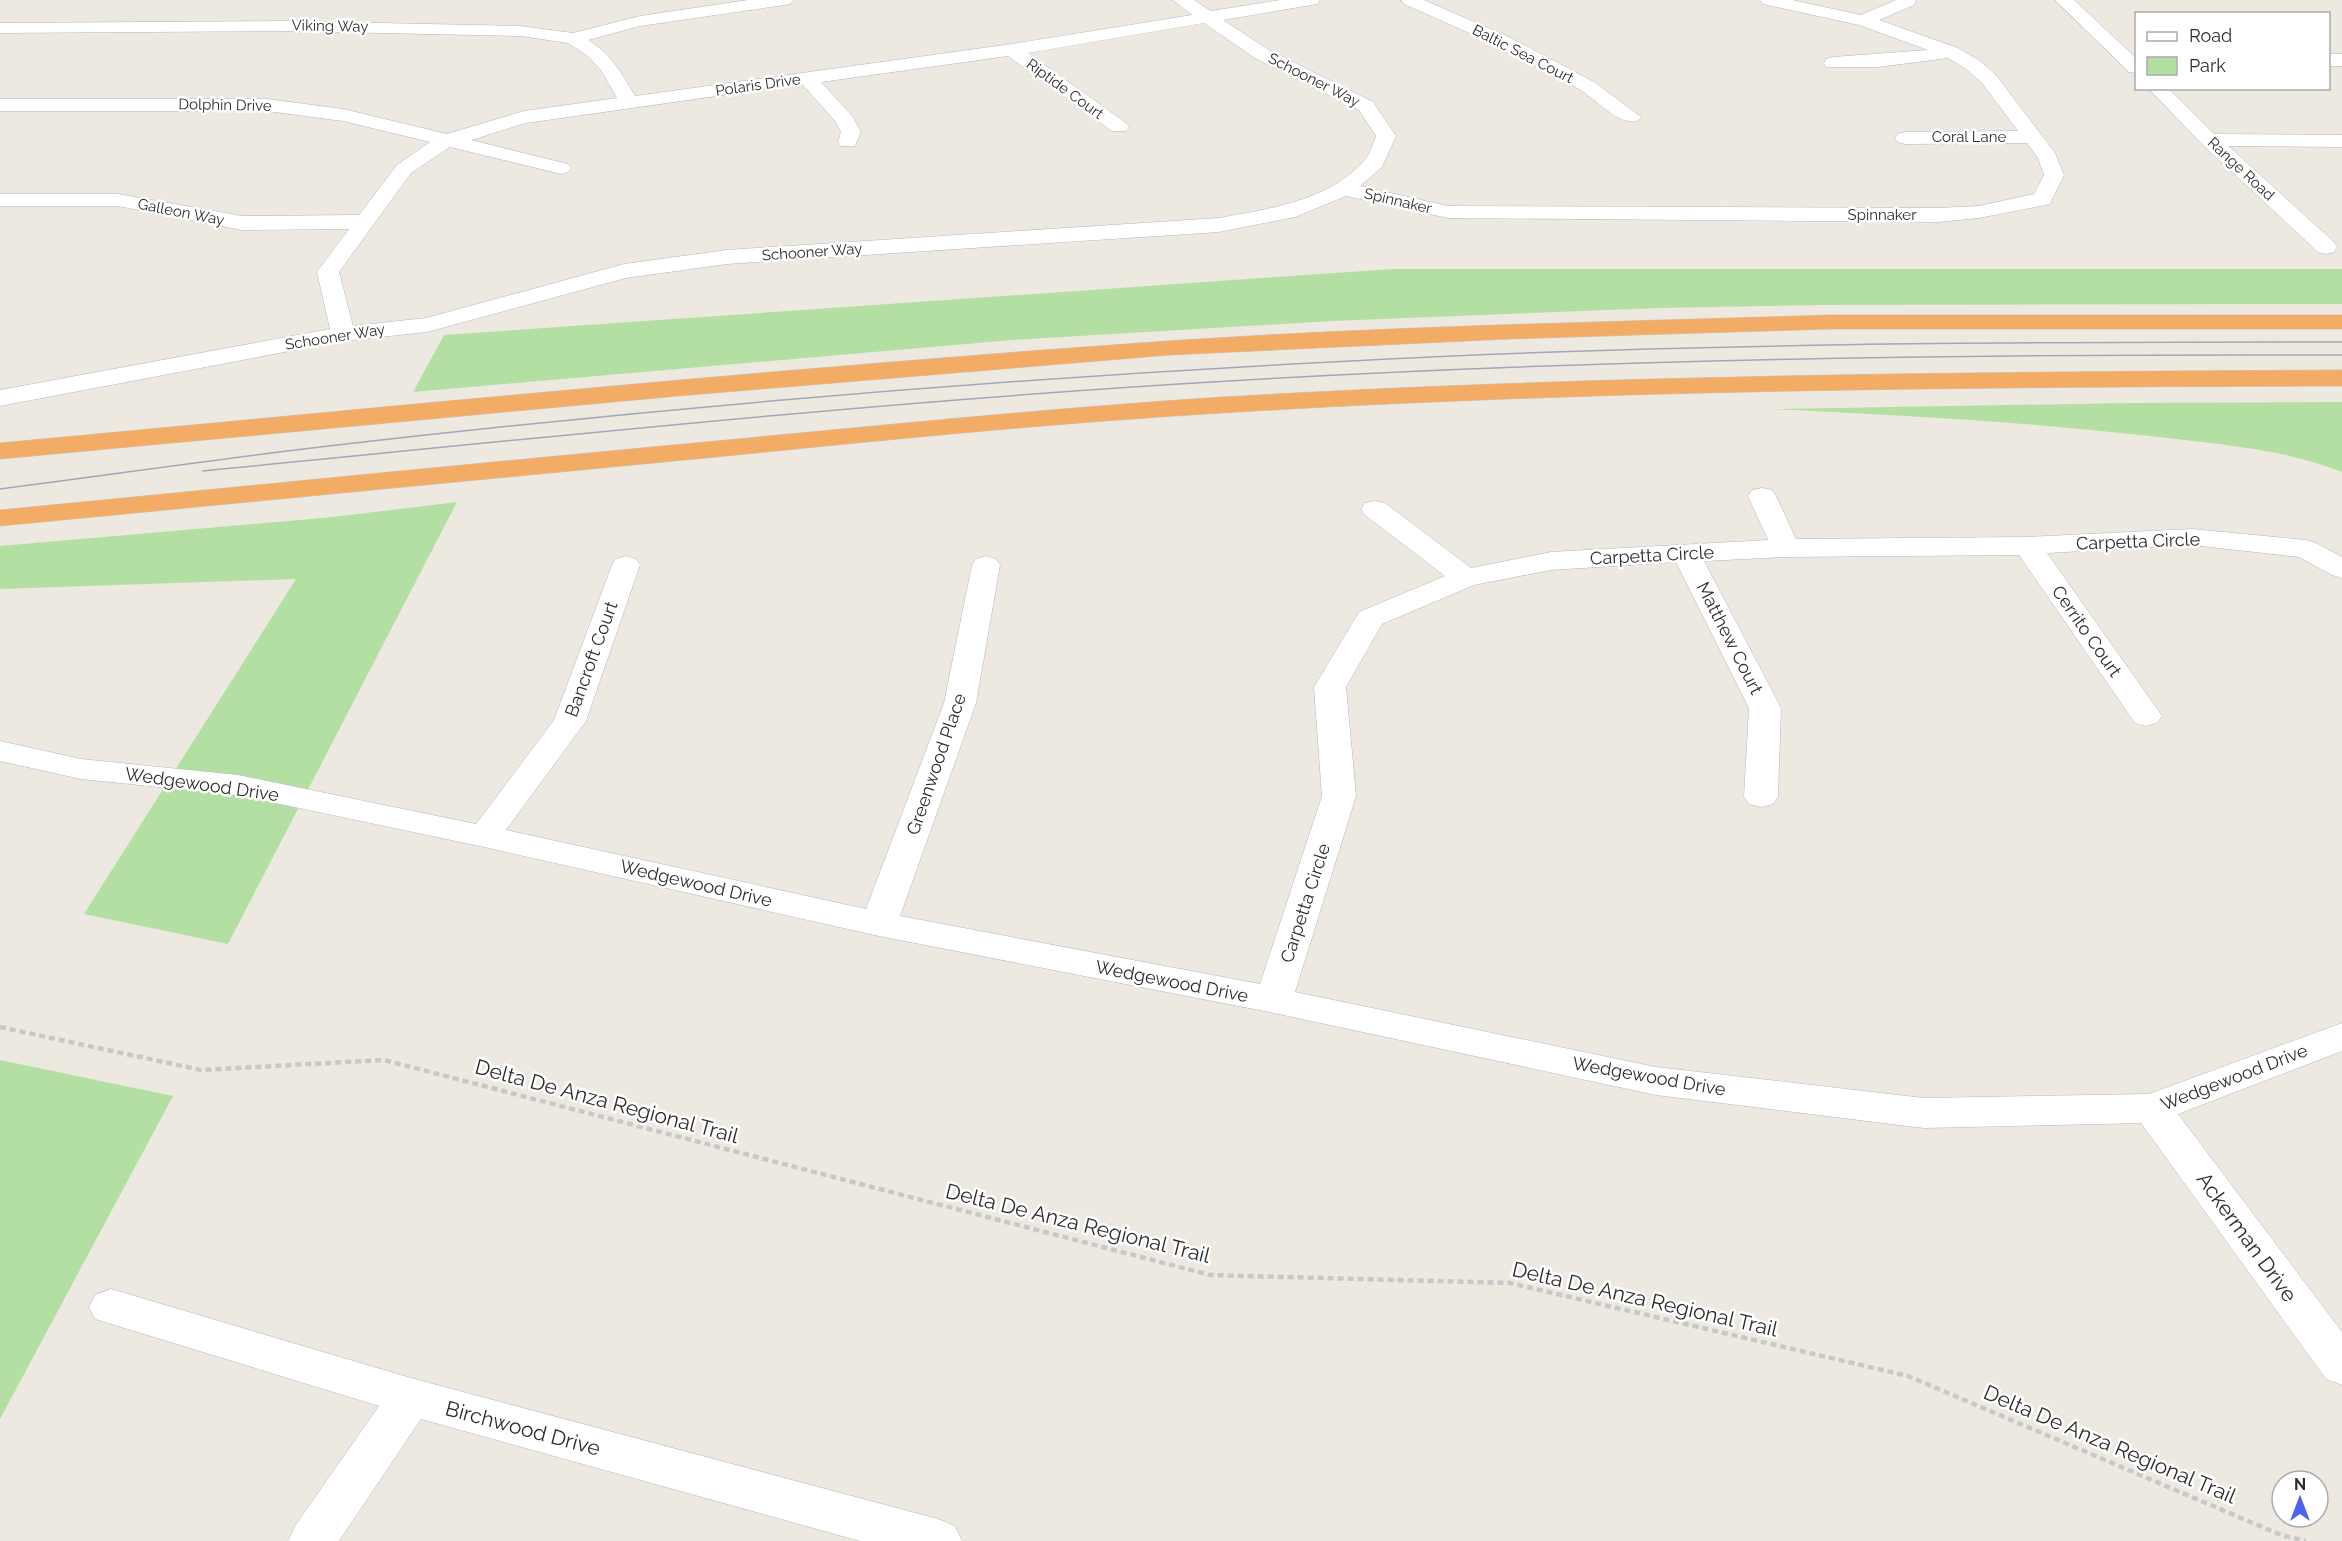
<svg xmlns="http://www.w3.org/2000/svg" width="2342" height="1541" font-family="Raleway,sans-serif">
  <rect width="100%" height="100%" fill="#ede9e1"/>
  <g fill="#b3e0a2">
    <polygon points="1392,269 2342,269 2342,304 1821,305 1659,308 1332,321 1012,340 413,392 444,335"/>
    <path d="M2342 402V472C2281 448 2215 444 2150 436 2025 422 1900 415 1774 409L2130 403Z"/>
    <polygon points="457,502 228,944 84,914 296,579 0,589 0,546 333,517"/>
    <polygon points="0,1060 173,1096 0,1419"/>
  </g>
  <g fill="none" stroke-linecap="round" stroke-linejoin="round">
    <g stroke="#b4b6bf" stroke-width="1">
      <g id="minor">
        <path d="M748 0H793L790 4 784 5 640 26 588 40C611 54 622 73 635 96L1012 44 1192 15 1173 0H1194L1211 11 1280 0H1320L1317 4 1311 5 1223 20 1269 50 1373 102 1396 136 1382 167 1360 186 1448 206 1938 208 1979 206 2034 194 2044 175 2038 158 2027 143 1905 144 1898 142 1895 138 1898 134 1905 132 2018 131 1982 83 1966 69 1948 58 1878 67H1826L1824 63 1826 59 1833 57 1928 50 1859 25 1763 4 1760 0H1792L1861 15 1896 0H1916L1914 5 1879 20 1958 48 1980 61 1996 75 2055 153 2064 175 2050 204 1979 218 1938 222 1448 218 1346 196 1295 217 1219 232 727 264 626 278 427 332 343 341 0 406V390L330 329 317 272 349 229 242 230 118 206H0V194H118L242 216 359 215 397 165 430 142 343 121 267 111H0V99H267L343 109 447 134 524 111 617 98 601 70 588 56 568 43 520 36 287 31 0 33V23L287 21 520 26 573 33 640 16ZM1204 23 1255 58 1359 110 1376 136C1373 144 1370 155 1364 161 1328 201 1269 209 1219 218L727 250 624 264 426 318 353 326 339 272 411 173 450 147 561 174 568 172 571 168 568 164 471 140 526 123 802 84 836 122 841 132 838 142 841 146H855L861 132 852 116 821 82 1008 56 1112 131H1126L1129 127 1126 123 1028 53Z"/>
        <path d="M1401 0H1424L1513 39 1594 82 1641 117 1638 121C1618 126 1596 99 1579 89 1523 56 1463 30 1404 4Z"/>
        <polygon points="2055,0 2074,0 2136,58 2136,73 2129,72"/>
        <rect x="2328" y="54" width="14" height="12"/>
        <polygon points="2148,88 2168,88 2214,134 2342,135 2342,147 2228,146 2334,242 2337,247 2334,252 2326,254 2318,252 2202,144"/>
        <polygon points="1762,488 1772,490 1776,496 1796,539 2027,537 2192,529 2306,540 2316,543 2342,557 2342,578 2332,575 2299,557 2192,545 2047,553 2162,716 2157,723 2146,726 2135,723 2019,555 1786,557 1704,561 1781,708 1778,797 1773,804 1761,807 1749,804 1744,797 1749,708 1676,562 1551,570 1474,585 1382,624 1346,687 1356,796 1295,992 1656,1067 1924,1098 2149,1094 2342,1023 2342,1051 2178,1114 2342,1332 2342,1385 2326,1379 2141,1123 1924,1128 1656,1095 1274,1013 879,936 484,847 238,795 81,779 0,761 0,741 81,759 238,775 476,824 554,720 612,565 616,559 626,556 636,559 640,565 586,721 506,830 866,909 944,703 972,565 976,559 986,556 996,559 1000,565 976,703 900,916 1260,984 1322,796 1314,687 1359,612 1445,576 1365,515 1361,509 1365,503 1375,501 1385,503 1471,568 1551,552 1768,540 1748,496 1752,490"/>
        <polygon points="111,1289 411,1378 938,1519 955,1526 962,1541 860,1541 421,1419 339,1541 288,1541 295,1526 379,1406 95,1319 89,1307 95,1295"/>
      </g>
    </g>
    <g stroke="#c8c8c8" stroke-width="1">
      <g id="highway">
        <path d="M1831 315H2342V329H1831L1509 339 1170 355 678 396 0 459V443C389 407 778 368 1167 341 1388 326 1610 322 1831 315Z"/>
        <path d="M2342 370V386C1968 387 1595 390 1222 413 1053 423 885 440 716 457 477 480 239 503 0 526V510C239 487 478 463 716 441 885 425 1053 408 1222 397 1595 375 1968 372 2342 370Z"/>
      </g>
    </g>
    <polyline stroke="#c8c8c8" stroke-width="4.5" stroke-dasharray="6 4" stroke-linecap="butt" points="0,1027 201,1070 384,1060 1210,1275 1510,1283 1908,1376 2281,1535 2306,1541"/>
    <use href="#minor" fill="#fff" fill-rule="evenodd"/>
    <use href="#highway" fill="#f3ac66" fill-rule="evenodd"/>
    <g stroke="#a4a5b6" stroke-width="1.5">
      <path d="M203 471C539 438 875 402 1212 382 1588 359 1965 354 2342 355"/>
      <path d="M0 489C109 475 218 459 328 446 668 407 1009 378 1351 361 1681 343 2012 342 2342 342"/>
    </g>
  </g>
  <g text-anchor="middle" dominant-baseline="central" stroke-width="5" stroke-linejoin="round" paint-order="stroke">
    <g font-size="15" fill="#2d2d2d" stroke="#fff">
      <text transform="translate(330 26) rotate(1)">Viking Way</text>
      <text transform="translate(1523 54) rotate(27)">Baltic Sea Court</text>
      <text transform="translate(1314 80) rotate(27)">Schooner Way</text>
      <text transform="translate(758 85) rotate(-8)">Polaris Drive</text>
      <text transform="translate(1065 89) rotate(36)">Riptide Court</text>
      <text transform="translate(225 105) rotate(1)">Dolphin Drive</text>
      <text x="1969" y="137">Coral Lane</text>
      <text transform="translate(2241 169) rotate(43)">Range Road</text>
      <text transform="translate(1398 201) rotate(13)">Spinnaker</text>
      <text transform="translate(181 212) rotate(11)">Galleon Way</text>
      <text x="1882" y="215">Spinnaker</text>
      <text transform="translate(812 252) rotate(-4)">Schooner Way</text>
      <text transform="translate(335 337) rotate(-9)">Schooner Way</text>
    </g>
    <g font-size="18" fill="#2d2d2d" stroke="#fff">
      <text transform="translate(2138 541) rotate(-2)">Carpetta Circle</text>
      <text transform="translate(1652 555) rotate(-3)">Carpetta Circle</text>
      <text transform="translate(2087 631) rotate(55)">Cerrito Court</text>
      <text transform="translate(1730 638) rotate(63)">Matthew Court</text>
      <text transform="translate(591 659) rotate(-70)">Bancroft Court</text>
      <text transform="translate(936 764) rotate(-71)">Greenwood Place</text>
      <text transform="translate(202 784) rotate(8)">Wedgewood Drive</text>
      <text transform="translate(696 883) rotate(13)">Wedgewood Drive</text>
      <text transform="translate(1305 903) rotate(-72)">Carpetta Circle</text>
      <text transform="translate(1172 981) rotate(11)">Wedgewood Drive</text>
      <text transform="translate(1649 1076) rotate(10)">Wedgewood Drive</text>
      <text transform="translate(2234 1077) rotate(-21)">Wedgewood Drive</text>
    </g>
    <g font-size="21" fill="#2d2d2d" stroke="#fff">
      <text transform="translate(607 1101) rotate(15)">Delta De Anza Regional Trail</text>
      <text transform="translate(1078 1223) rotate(14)">Delta De Anza Regional Trail</text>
      <text transform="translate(2247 1237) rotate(54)">Ackerman Drive</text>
      <text transform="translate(1645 1299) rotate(13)">Delta De Anza Regional Trail</text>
      <text transform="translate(523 1428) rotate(15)">Birchwood Drive</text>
      <text transform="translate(2110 1444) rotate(23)">Delta De Anza Regional Trail</text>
    </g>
  </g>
  <rect x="2135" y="12" width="195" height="78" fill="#ffffff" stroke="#ababab" stroke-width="1.5"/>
  <rect x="2147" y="32" width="30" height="9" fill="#ffffff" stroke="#ababab" stroke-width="1.5"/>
  <text x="2189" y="42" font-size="18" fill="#2d2d2d">Road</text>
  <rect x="2147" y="57" width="30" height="18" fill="#b3e0a2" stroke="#ababab" stroke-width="1.5"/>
  <text x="2189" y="72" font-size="18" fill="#2d2d2d">Park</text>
  <g transform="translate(2300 1499)"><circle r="28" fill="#ffffff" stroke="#ababab" stroke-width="1.5"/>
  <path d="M0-4.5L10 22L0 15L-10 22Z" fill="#4e62ee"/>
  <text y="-9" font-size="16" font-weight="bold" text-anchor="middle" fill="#2d2d2d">N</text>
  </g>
</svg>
